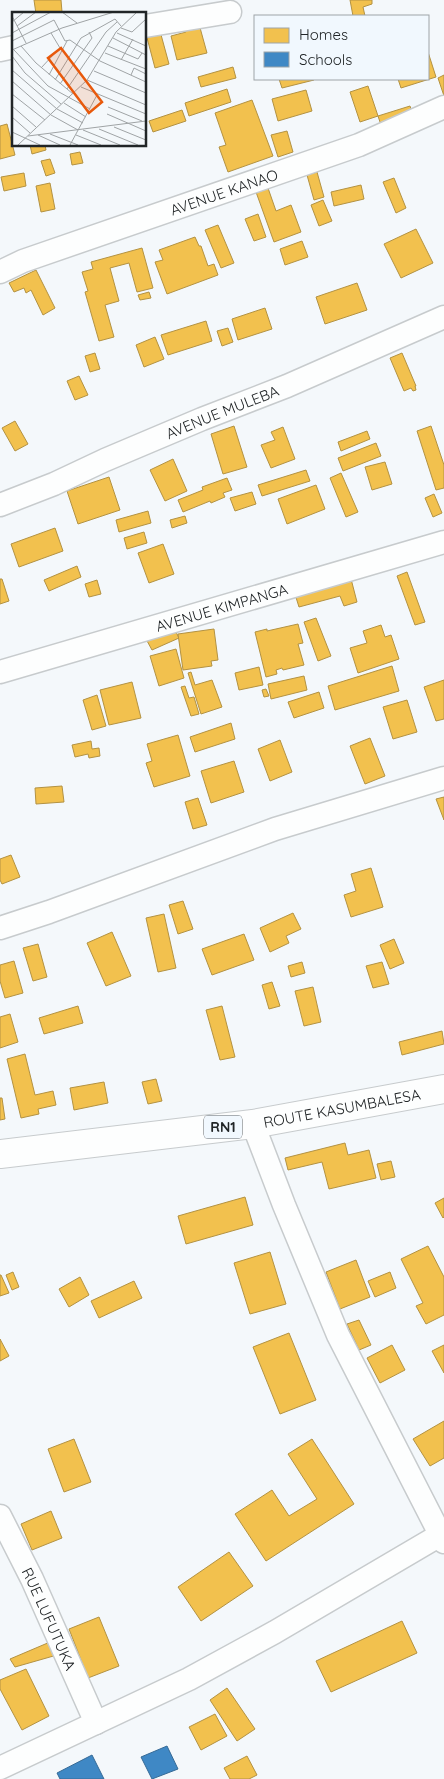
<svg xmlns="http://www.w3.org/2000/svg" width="444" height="1779" font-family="Quicksand,sans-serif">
  <rect width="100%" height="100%" fill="#f4f8fb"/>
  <g fill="#f2c14e" stroke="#b39242">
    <polygon points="34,0 61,0 62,12 36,14"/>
    <polygon points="350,0 372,0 372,4 363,7 365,16 353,16"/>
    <polygon points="199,24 207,53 177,60 171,36 186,32 185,28"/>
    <polygon points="160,31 169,64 155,68 146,34"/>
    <polygon points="428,52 436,77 401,88 398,79 428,79"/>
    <polygon points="233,67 236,78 201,87 198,77"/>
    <polygon points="444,75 444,96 438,78"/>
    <polygon points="279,79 314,79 314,80 282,88"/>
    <polygon points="368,86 378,116 360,122 350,92"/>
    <polygon points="227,89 231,102 189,116 185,103"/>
    <polygon points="306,90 312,111 278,121 272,99"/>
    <polygon points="252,100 273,156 228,172 219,147 226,145 215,113"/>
    <polygon points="410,106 414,118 382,128 378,116"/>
    <polygon points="182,110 186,121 153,132 149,121"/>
    <polygon points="7,124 15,155 0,159 0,126"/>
    <polygon points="287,131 293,152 278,157 271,135"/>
    <polygon points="30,145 45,145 46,150 32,154"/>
    <polygon points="80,152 83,163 72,165 70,154"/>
    <polygon points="50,159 55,173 46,176 41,161"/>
    <polygon points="317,172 324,197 314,200 307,175"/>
    <polygon points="24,173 26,186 4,191 1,177"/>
    <polygon points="394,178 406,208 396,213 383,182"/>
    <polygon points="50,183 55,209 41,212 36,186"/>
    <polygon points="361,185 364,199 334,206 331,192"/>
    <polygon points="268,188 276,211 291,205 301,232 274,242 256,192"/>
    <polygon points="323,200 332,221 319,226 311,205"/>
    <polygon points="258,214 266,237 254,241 245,219"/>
    <polygon points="218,225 234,263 221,268 205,230"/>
    <polygon points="416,229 433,263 401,278 384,244"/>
    <polygon points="195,237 199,246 201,246 208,266 214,264 218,275 167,294 155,262 163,260 159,250"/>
    <polygon points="302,241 308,257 285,265 280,249"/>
    <polygon points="142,248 153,288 137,292 129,263 110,268 119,301 105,305 114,337 99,341 85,292 88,291 82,272 93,269 91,262"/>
    <polygon points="36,270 55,308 43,315 31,290 26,293 24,288 14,292 9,283"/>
    <polygon points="357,283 367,310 325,324 316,297"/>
    <polygon points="149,292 151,298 140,300 138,295"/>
    <polygon points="265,308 272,329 238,340 232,319"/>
    <polygon points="206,321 212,341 168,355 161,335"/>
    <polygon points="228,328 233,342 222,346 217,331"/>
    <polygon points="155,337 164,359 144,367 136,345"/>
    <polygon points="95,353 100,369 90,372 85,356"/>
    <polygon points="402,353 416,386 415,386 416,390 413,391 411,388 404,391 390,358"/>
    <polygon points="79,376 88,395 75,400 67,381"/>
    <polygon points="15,421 28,444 15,451 2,428"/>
    <polygon points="234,426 247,467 223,474 211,434"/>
    <polygon points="431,426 444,465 444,488 436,490 417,431"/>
    <polygon points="283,427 295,459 271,468 261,445 275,440 271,432"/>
    <polygon points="367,431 370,439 341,451 338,442"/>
    <polygon points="376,443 381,456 343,471 338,458"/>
    <polygon points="173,459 187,491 165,501 150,470"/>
    <polygon points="385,462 392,484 372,490 365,467"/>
    <polygon points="306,470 310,481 262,496 258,485"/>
    <polygon points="341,473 358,512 346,517 330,478"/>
    <polygon points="109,477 120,510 78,524 67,491"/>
    <polygon points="227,478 232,490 223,493 225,497 211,503 210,501 183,512 178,500 203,490 202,487"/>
    <polygon points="316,485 325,509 287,524 278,499"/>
    <polygon points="252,492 256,504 235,511 230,498"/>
    <polygon points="434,494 442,513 433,517 425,498"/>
    <polygon points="148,511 151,523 119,532 116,520"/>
    <polygon points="185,516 187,523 172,528 170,520"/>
    <polygon points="55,528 63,551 19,567 11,544"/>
    <polygon points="144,532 147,543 127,549 124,538"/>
    <polygon points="163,544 174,574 149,583 138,553"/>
    <polygon points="77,566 81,577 49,591 44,580"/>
    <polygon points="407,572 425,622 415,625 397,576"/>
    <polygon points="350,575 357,602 344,606 340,596 299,607 294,591"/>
    <polygon points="0,579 2,579 9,601 0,604"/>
    <polygon points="97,580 101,594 89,597 85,584"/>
    <polygon points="316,618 331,656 318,661 304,622"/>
    <polygon points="298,624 303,643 298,644 304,665 283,670 282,668 276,670 277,674 266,677 255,632 267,629 267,631"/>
    <polygon points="381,625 385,637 391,635 399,659 358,673 350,648 367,643 363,631"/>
    <polygon points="174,628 179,638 152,650 146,639"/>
    <polygon points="214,629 218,660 211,661 212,666 183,670 178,634"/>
    <polygon points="176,649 184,678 159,686 150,656"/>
    <polygon points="392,666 399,691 335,710 328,686"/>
    <polygon points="259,667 263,685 239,690 235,673"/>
    <polygon points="191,672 195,685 212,680 222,707 201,714 188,673"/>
    <polygon points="304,676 307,690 271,699 268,684"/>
    <polygon points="444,680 444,719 436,721 424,687"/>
    <polygon points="132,682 141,718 109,725 100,690"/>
    <polygon points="185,686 189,698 194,697 199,714 191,716 181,687"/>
    <polygon points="266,689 269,696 264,697 262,690"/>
    <polygon points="319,692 324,708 294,718 288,702"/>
    <polygon points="97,695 106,726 92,730 83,700"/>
    <polygon points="407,700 417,732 393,739 383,707"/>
    <polygon points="231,723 235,739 195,752 190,737"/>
    <polygon points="178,735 190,776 154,787 146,763 152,761 147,744"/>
    <polygon points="370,738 385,776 365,784 350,746"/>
    <polygon points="280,740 292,772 270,781 258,749"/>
    <polygon points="91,741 92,749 99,748 100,756 89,758 88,754 75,757 72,745"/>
    <polygon points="234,761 244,792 211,803 201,771"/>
    <polygon points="62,786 64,802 36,804 35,788"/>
    <polygon points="444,797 444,820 436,799"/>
    <polygon points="198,798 207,825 193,829 185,802"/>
    <polygon points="11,855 20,877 2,884 0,880 0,859"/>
    <polygon points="371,868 383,907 351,917 344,895 356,891 351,874"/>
    <polygon points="183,901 193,929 178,934 169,905"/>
    <polygon points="293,913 301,929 286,936 289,943 270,952 260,928"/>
    <polygon points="164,914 176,968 158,972 146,918"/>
    <polygon points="112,932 131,976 106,986 87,943"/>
    <polygon points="244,934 254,960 212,975 202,949"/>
    <polygon points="394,939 404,963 390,969 380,945"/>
    <polygon points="38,944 47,977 33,981 23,948"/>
    <polygon points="14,961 23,993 5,998 0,981 0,965"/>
    <polygon points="302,962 305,973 291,977 288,966"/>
    <polygon points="382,962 389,984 373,988 366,966"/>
    <polygon points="272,982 280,1006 269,1009 262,985"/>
    <polygon points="313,987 321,1022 304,1026 295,991"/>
    <polygon points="78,1006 83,1023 44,1034 39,1018"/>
    <polygon points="222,1006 235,1057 220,1060 206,1010"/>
    <polygon points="10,1014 18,1042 0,1048 0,1017"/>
    <polygon points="442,1031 444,1044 402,1055 399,1042"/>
    <polygon points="25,1054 35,1095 53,1091 56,1105 38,1109 39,1114 21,1118 7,1059"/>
    <polygon points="156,1079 162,1101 148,1104 142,1082"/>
    <polygon points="104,1082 108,1103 74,1110 70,1088"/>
    <polygon points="0,1098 2,1098 5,1119 0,1120"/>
    <polygon points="345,1143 348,1155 369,1150 376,1178 329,1189 322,1162 288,1170 285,1158"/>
    <polygon points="391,1161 395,1177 381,1180 377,1164"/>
    <polygon points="245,1197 253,1225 186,1244 178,1216"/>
    <polygon points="444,1198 444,1217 443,1218 435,1203"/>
    <polygon points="428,1246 444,1277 444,1315 426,1324 416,1306 423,1303 401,1259"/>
    <polygon points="270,1252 286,1304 250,1314 234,1263"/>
    <polygon points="356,1260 370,1297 340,1309 326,1272"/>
    <polygon points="13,1272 19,1287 12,1290 6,1275"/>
    <polygon points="390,1272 396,1288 375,1297 368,1281"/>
    <polygon points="0,1275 1,1275 9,1293 0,1296"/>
    <polygon points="80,1277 89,1295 69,1307 59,1289"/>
    <polygon points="134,1281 142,1298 99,1318 91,1301"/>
    <polygon points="359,1320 371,1345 359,1350 347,1324"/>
    <polygon points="289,1333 316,1400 280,1414 253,1347"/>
    <polygon points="0,1339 9,1356 0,1361"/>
    <polygon points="392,1345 405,1370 380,1383 367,1358"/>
    <polygon points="444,1345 444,1373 432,1351"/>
    <polygon points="444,1421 444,1458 430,1466 413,1439"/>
    <polygon points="74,1439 91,1482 64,1492 48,1449"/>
    <polygon points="312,1439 354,1504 266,1561 235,1514 272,1490 289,1516 317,1499 288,1454"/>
    <polygon points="51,1511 62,1538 32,1550 21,1524"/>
    <polygon points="229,1552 253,1586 201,1621 178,1587"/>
    <polygon points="99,1617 119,1666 88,1678 69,1629"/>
    <polygon points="402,1621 417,1653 331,1692 316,1661"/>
    <polygon points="50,1642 57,1655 15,1667 10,1659"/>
    <polygon points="26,1669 49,1716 22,1730 0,1689 0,1680"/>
    <polygon points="227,1688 255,1729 237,1741 210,1700"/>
    <polygon points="215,1714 227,1736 201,1750 189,1727"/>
    <polygon points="247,1756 257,1775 249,1779 230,1779 224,1768"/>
  </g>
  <g fill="#3f88c5" stroke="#366a96">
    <polygon points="167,1746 178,1769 152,1779 141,1757"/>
    <polygon points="92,1755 104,1779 60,1779 57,1773"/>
  </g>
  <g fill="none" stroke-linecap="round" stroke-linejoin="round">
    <g stroke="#c7cbcd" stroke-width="25">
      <g id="street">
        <polyline points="145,26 230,12"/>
        <polyline points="0,50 14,47"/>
        <path id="s1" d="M0 272 23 261 359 145 444 107"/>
        <path id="s2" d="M0 505 54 484 105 460 202 419 287 386 444 317"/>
        <path id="s3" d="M0 672 444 542"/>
        <polyline points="0,928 49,912 275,829 444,778"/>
        <polyline points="253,1124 284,1205 338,1335 444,1542"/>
        <path id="s4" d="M0 1516 32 1579 96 1723"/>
        <polyline points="0,1768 189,1679 275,1632 440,1535"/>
      </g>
    </g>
    <g stroke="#c7cbcd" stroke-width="30">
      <g id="highway">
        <path id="s5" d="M0 1154 253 1124 444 1089"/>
      </g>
    </g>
    <use href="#street" stroke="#fdfefe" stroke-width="22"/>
    <use href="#highway" stroke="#fdfefe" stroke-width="28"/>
  </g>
  <g text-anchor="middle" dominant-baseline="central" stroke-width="5" stroke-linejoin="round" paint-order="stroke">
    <rect fill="#f1f8fe" stroke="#5f6468" stroke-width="1" x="204" y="1115.5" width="38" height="23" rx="4"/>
    <g font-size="14" font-weight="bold" fill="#212527">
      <text x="223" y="1127">RN1</text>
    </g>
    <g font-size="15" fill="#212527" stroke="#f1f8fe">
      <text stroke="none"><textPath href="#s1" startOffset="238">AVENUE KANAO</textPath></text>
      <text stroke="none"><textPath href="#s2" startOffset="241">AVENUE MULEBA</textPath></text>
      <text stroke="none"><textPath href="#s3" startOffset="231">AVENUE KIMPANGA</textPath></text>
      <text stroke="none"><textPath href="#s5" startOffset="345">ROUTE KASUMBALESA</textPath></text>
      <text stroke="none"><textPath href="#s4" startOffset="114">RUE LUFUTUKA</textPath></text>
    </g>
  </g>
  <g transform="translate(12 12)">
    <rect width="134" height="134" fill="#f4f8fb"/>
    <path fill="none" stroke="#a0a4a6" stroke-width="1" d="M50 0 65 11M0 4 14 31M0 10 12 0M5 14 24 0M109 16 120 20 134 7M0 21 39 0M39 21 48 36M105 21 134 34M101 26 134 43M0 29 42 8 53 29 58 28 88 49 134 70M9 34 24 51 61 82M96 34 126 47 130 41M0 38 50 16 102 0M2 38 36 74 78 97M93 41 134 57M0 44 13 61 49 92M109 48 121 27M29 56 43 41M0 58 45 97 71 111M82 59 134 81M37 63 55 29M119 63 122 56 134 62M43 68 69 26 103 7 109 14M75 68 134 93M0 69 39 103 66 118M48 72 80 26 77 20M69 75 134 102M55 77 94 20 105 10M0 82 33 108M52 91 74 105M0 94 24 115M96 95 130 109M95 102 134 119M0 105 18 121M102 115 134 128M87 117 126 133M71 118 108 133M0 120 28 133M38 122 66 133M26 123 48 133M64 123 89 133M16 124 134 109M6 133 75 68 104 20 125 0M58 133 85 83"/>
    <path fill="#e8590c" fill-opacity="0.15" stroke="#e8590c" stroke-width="2.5" d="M49 36 90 90 77 101 36 46Z"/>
    <rect width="134" height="134" fill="none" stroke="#212527" stroke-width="2.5"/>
  </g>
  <rect x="254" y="15" width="175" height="65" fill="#f1f8fe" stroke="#9ea4a8"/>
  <rect x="264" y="28" width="25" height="15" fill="#f2c14e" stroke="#9ea4a8"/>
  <text x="299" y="40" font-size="15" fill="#212527">Homes</text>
  <rect x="264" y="52" width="25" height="15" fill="#3f88c5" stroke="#9ea4a8"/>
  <text x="299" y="65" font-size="15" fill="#212527">Schools</text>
</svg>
